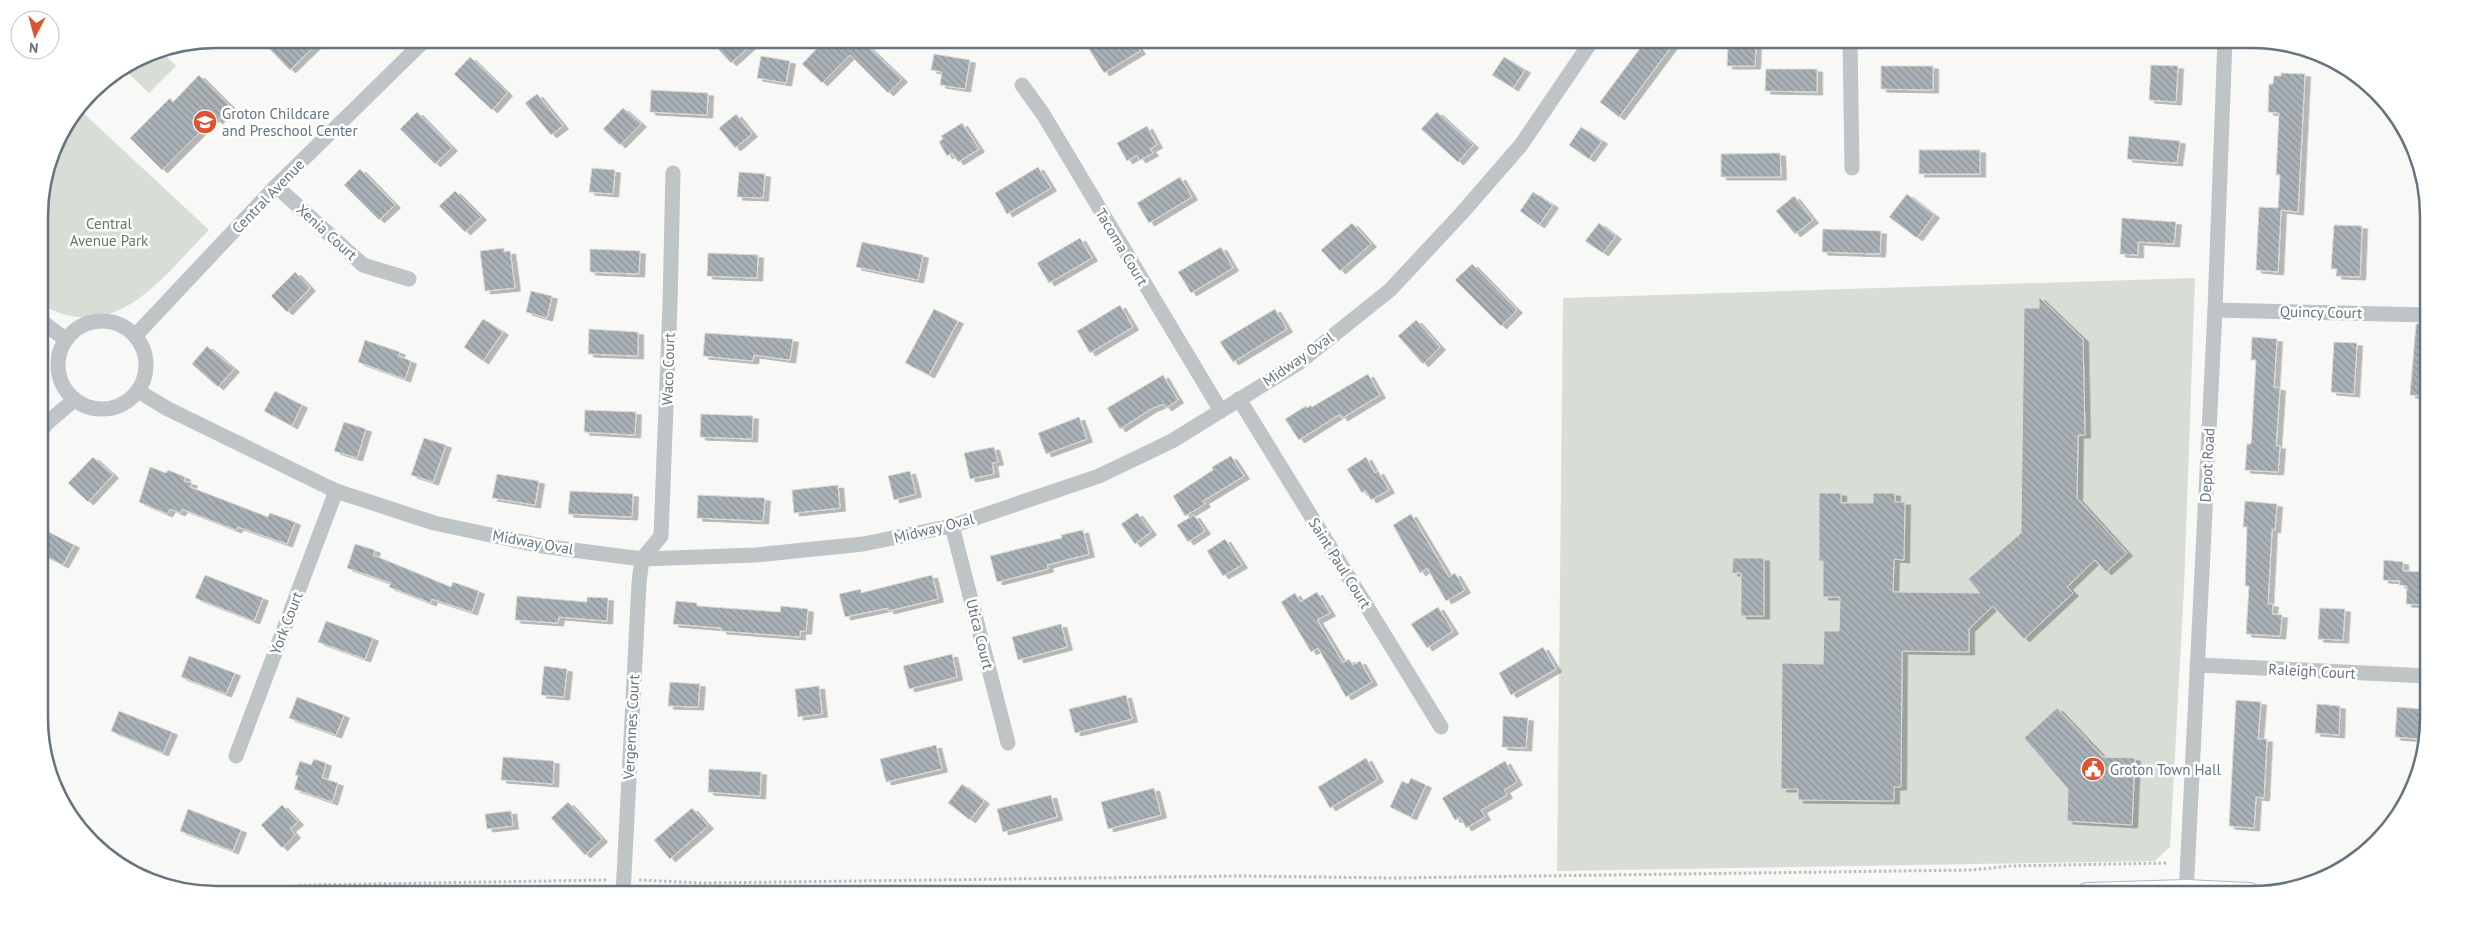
<svg xmlns="http://www.w3.org/2000/svg" width="2467" height="934" font-family="'PT Sans',sans-serif">
  <defs>
    <pattern id="building-back-hatch" width="6" height="6" patternUnits="userSpaceOnUse" patternTransform="scale(1.25)"><rect width="6" height="6" fill="#a9b1b6"/><path d="M-1 5l2 2M0 0l6 6M5-1l2 2" fill="none" stroke="#8d9599"/></pattern>
    <filter id="shadow"><feDropShadow dx="5.5" dy="3" stdDeviation="0" flood-color="#0004"/></filter>
  </defs>
  <rect width="100%" height="100%" fill="#f8f8f6"/>
  <g fill="#d8ddd5">
    <polygon points="160,50 176,66 149,93 123,68 148,52"/>
    <path d="M79 109 209 230C161 278 116 347 40 304L39 203 57 137Z"/>
    <polygon points="2195,278 2184,587 2170,847 2155,861 1557,871 1563,298"/>
  </g>
  <g fill="url(#building-back-hatch)" stroke="#dadad8" filter="url(#shadow)">
    <polygon points="260,39 322,39 290,70"/>
    <polygon points="709,39 743,39 750,46 731,63"/>
    <polygon points="826,39 866,39 863,42 902,79 888,93 850,55 822,83 802,64"/>
    <polygon points="1106,39 1132,39 1140,51 1104,73 1089,49"/>
    <polygon points="1647,39 1677,39 1619,117 1600,102"/>
    <polygon points="1728,44 1756,44 1755,66 1727,66"/>
    <polygon points="934,54 970,60 965,89 940,85 942,72 931,70"/>
    <polygon points="761,56 790,61 786,83 757,78"/>
    <polygon points="470,57 507,93 492,110 454,74"/>
    <polygon points="1504,57 1525,70 1513,88 1492,75"/>
    <polygon points="2151,65 2178,66 2176,102 2149,100"/>
    <polygon points="1881,66 1933,66 1933,90 1881,89"/>
    <polygon points="1766,69 1817,69 1817,92 1765,91"/>
    <polygon points="2281,73 2305,74 2298,212 2281,210 2278,272 2256,270 2259,207 2278,208 2280,175 2276,175 2279,113 2268,112 2269,84 2273,84 2274,76 2281,76"/>
    <polygon points="199,75 231,107 217,121 214,118 162,170 130,138 170,98 173,102"/>
    <polygon points="651,90 708,93 707,115 650,112"/>
    <polygon points="537,94 563,126 551,135 525,103"/>
    <polygon points="623,108 641,124 620,145 603,129"/>
    <polygon points="417,112 452,148 435,164 400,129"/>
    <polygon points="1437,112 1473,145 1458,162 1421,129"/>
    <polygon points="736,114 752,134 735,148 719,128"/>
    <polygon points="962,123 979,149 958,162 952,153 947,156 939,142 943,139 941,136"/>
    <polygon points="1147,126 1157,145 1150,149 1153,153 1140,160 1137,155 1127,161 1117,143"/>
    <polygon points="1581,127 1602,141 1589,159 1569,145"/>
    <polygon points="2129,136 2180,141 2177,163 2127,159"/>
    <rect x="1919" y="150" width="61" height="24"/>
    <polygon points="1780,153 1781,177 1721,177 1721,154"/>
    <polygon points="1038,167 1051,188 1007,214 995,193"/>
    <polygon points="592,168 615,170 613,194 589,192"/>
    <polygon points="360,169 395,205 379,220 344,185"/>
    <polygon points="739,172 765,174 763,198 737,197"/>
    <polygon points="1180,177 1192,197 1149,223 1137,203"/>
    <polygon points="455,191 481,217 465,232 439,206"/>
    <polygon points="1533,192 1553,205 1539,225 1520,211"/>
    <polygon points="1907,194 1934,215 1917,238 1889,217"/>
    <polygon points="1794,196 1813,220 1795,234 1776,211"/>
    <polygon points="2122,218 2176,222 2174,244 2138,242 2138,255 2120,254"/>
    <polygon points="1352,223 1371,244 1340,271 1321,250"/>
    <polygon points="1599,223 1616,236 1603,253 1585,241"/>
    <polygon points="2334,225 2362,226 2360,277 2336,276 2337,269 2331,269"/>
    <polygon points="1823,229 1881,231 1880,254 1822,252"/>
    <polygon points="1080,238 1092,258 1049,283 1037,263"/>
    <polygon points="862,242 923,255 918,280 856,267"/>
    <polygon points="1221,247 1233,268 1191,293 1178,272"/>
    <polygon points="504,248 504,252 510,251 515,288 485,291 480,251"/>
    <polygon points="590,249 640,251 639,274 590,272"/>
    <polygon points="708,253 758,255 757,278 707,276"/>
    <polygon points="1472,264 1517,310 1501,326 1455,280"/>
    <polygon points="295,272 310,288 287,312 271,296"/>
    <polygon points="531,291 552,296 547,318 526,312"/>
    <polygon points="2039,297 2083,339 2085,435 2078,435 2077,498 2127,553 2106,572 2095,560 2067,587 2073,593 2024,639 1993,606 1969,629 1969,652 1902,651 1901,787 1894,787 1894,801 1798,800 1798,789 1781,789 1782,663 1823,664 1824,631 1839,631 1840,597 1823,597 1823,561 1819,561 1819,493 1841,493 1841,503 1873,503 1873,493 1895,493 1895,502 1905,502 1904,560 1894,559 1893,592 1980,593 1968,579 2021,533 2024,308 2039,308"/>
    <polygon points="1120,305 1133,327 1090,353 1077,331"/>
    <polygon points="934,309 958,321 929,375 905,363"/>
    <polygon points="1275,309 1287,329 1233,362 1220,342"/>
    <polygon points="483,319 503,332 483,361 464,347"/>
    <polygon points="1416,320 1440,347 1423,364 1398,336"/>
    <polygon points="2416,324 2427,324 2427,396 2410,395"/>
    <polygon points="589,329 638,332 638,356 588,354"/>
    <polygon points="705,333 793,339 790,360 754,355 753,361 703,356"/>
    <polygon points="2252,337 2277,339 2274,387 2280,388 2276,446 2280,446 2278,472 2245,470 2247,444 2251,444 2256,360 2251,360"/>
    <polygon points="365,340 400,352 398,356 411,361 405,379 358,362"/>
    <polygon points="2334,342 2357,343 2354,394 2331,392"/>
    <polygon points="207,346 234,369 218,387 192,364"/>
    <polygon points="1368,374 1380,395 1342,418 1340,414 1299,440 1285,419 1306,406 1307,408 1311,405 1312,407"/>
    <polygon points="1163,375 1178,400 1166,408 1163,404 1151,409 1120,429 1107,408"/>
    <polygon points="275,391 302,405 292,426 264,411"/>
    <polygon points="585,410 636,412 635,435 584,432"/>
    <polygon points="701,414 753,416 752,439 700,437"/>
    <polygon points="1079,417 1087,439 1046,454 1038,433"/>
    <polygon points="344,422 366,429 357,458 334,451"/>
    <polygon points="424,438 446,445 433,482 411,475"/>
    <polygon points="994,447 998,462 992,463 994,474 970,479 964,453"/>
    <polygon points="1231,456 1244,476 1203,501 1205,504 1185,516 1173,496 1213,470 1212,467"/>
    <polygon points="93,457 113,475 88,502 68,483"/>
    <polygon points="1366,457 1375,473 1378,471 1389,490 1371,500 1365,490 1362,493 1347,469"/>
    <polygon points="150,467 166,473 168,470 185,477 184,481 192,483 190,487 268,517 270,513 295,522 287,544 238,527 236,530 182,509 180,513 170,509 167,514 139,502"/>
    <polygon points="910,471 916,494 894,500 888,476"/>
    <polygon points="497,474 539,481 535,505 492,498"/>
    <polygon points="838,485 840,508 794,513 792,490"/>
    <polygon points="570,491 633,494 632,517 568,514"/>
    <polygon points="698,495 765,498 763,521 697,518"/>
    <polygon points="2245,501 2277,504 2275,530 2272,529 2268,604 2273,604 2272,614 2282,615 2280,636 2246,634 2249,586 2245,586 2247,527 2243,527"/>
    <polygon points="1137,513 1151,532 1135,544 1121,524"/>
    <polygon points="1411,514 1449,577 1455,573 1465,590 1446,601 1427,568 1420,573 1393,525"/>
    <polygon points="1194,515 1205,531 1188,542 1177,525"/>
    <polygon points="41,528 74,545 63,565 41,554"/>
    <polygon points="1083,530 1089,554 1047,565 1048,569 997,582 990,556 1062,538 1061,535"/>
    <polygon points="1225,539 1242,565 1223,576 1207,551"/>
    <polygon points="355,544 375,550 373,555 451,587 453,582 479,591 472,612 432,599 431,603 389,587 391,583 347,568"/>
    <polygon points="1733,558 1764,558 1764,616 1741,616 1741,573 1732,573"/>
    <polygon points="2384,560 2403,562 2403,571 2428,572 2428,605 2406,604 2407,586 2399,585 2400,581 2383,580"/>
    <polygon points="205,575 263,598 254,621 195,598"/>
    <polygon points="932,575 938,599 888,611 888,608 845,617 839,594 861,589 861,593"/>
    <polygon points="1317,592 1330,613 1317,620 1343,663 1349,659 1353,665 1360,661 1372,682 1346,697 1318,648 1311,652 1281,602 1295,593 1300,602"/>
    <polygon points="517,596 587,602 587,597 608,598 607,621 559,617 558,623 515,620"/>
    <polygon points="676,601 697,603 697,606 780,612 781,606 808,609 806,631 800,631 800,637 721,631 721,628 673,624"/>
    <polygon points="1438,607 1453,631 1427,648 1411,624"/>
    <polygon points="2320,608 2345,609 2343,640 2318,639"/>
    <polygon points="326,621 373,638 365,659 318,642"/>
    <polygon points="1061,624 1067,647 1018,660 1012,637"/>
    <polygon points="1543,647 1556,669 1511,695 1499,673"/>
    <polygon points="952,654 957,677 909,689 903,666"/>
    <polygon points="189,656 235,673 226,694 181,677"/>
    <polygon points="544,666 567,669 564,697 541,695"/>
    <polygon points="670,682 700,684 698,707 668,706"/>
    <polygon points="819,686 822,714 798,717 795,689"/>
    <polygon points="1126,695 1132,719 1075,733 1069,709"/>
    <polygon points="297,697 344,715 336,735 289,718"/>
    <polygon points="2236,700 2261,702 2258,739 2267,739 2264,798 2256,797 2254,828 2229,826"/>
    <polygon points="2317,704 2340,706 2339,735 2315,733"/>
    <polygon points="2397,707 2421,709 2419,739 2395,737"/>
    <polygon points="2057,708 2103,757 2135,758 2132,825 2067,821 2068,789 2024,738"/>
    <polygon points="119,711 172,732 163,753 111,731"/>
    <polygon points="1503,716 1528,718 1526,748 1502,747"/>
    <polygon points="936,745 942,769 886,782 880,759"/>
    <polygon points="503,757 554,761 553,784 501,780"/>
    <polygon points="1366,758 1378,779 1330,808 1318,787"/>
    <polygon points="314,759 326,763 322,778 338,783 332,802 294,789 298,776 295,775 300,761 311,765"/>
    <polygon points="1505,761 1517,782 1504,790 1507,795 1481,810 1485,817 1466,828 1460,817 1455,820 1442,798"/>
    <polygon points="709,769 761,772 760,796 708,792"/>
    <polygon points="1411,778 1426,785 1411,817 1390,807 1402,781 1408,784"/>
    <polygon points="962,784 984,801 970,820 948,803"/>
    <polygon points="1154,788 1161,815 1108,829 1101,802"/>
    <polygon points="1051,795 1057,817 1003,832 997,809"/>
    <polygon points="568,802 602,839 585,855 551,818"/>
    <polygon points="282,805 298,822 290,829 295,835 282,848 261,825"/>
    <polygon points="692,808 708,826 670,859 654,840"/>
    <polygon points="188,809 241,830 233,851 180,831"/>
    <polygon points="511,811 513,826 487,829 485,814"/>
  </g>
  <g fill="none" stroke-linecap="round" stroke-linejoin="round">
    <g stroke="#b3b8bc" stroke-width="26">
      <polyline id="primary" points="2088,895 2186,892 2249,895"/>
    </g>
    <g stroke="#babdbf" stroke-width="3" stroke-dasharray="2.5 2.5" stroke-linecap="butt">
      <polyline points="639,880 702,883 1243,876 1391,878 1971,870 2011,866 2168,863"/>
      <polyline points="204,893 309,885 608,880"/>
    </g>
    <g stroke="#bfc4c7" stroke-width="15">
      <polyline points="1850,39 1852,168"/>
      <polyline points="1022,85 1043,114 1221,411"/>
      <polyline points="276,186 363,265 409,279"/>
      <polyline points="2215,310 2427,315"/>
      <polyline points="40,320 66,340"/>
      <circle cx="102" cy="365" r="44"/>
      <polyline points="135,336 276,186 426,39"/>
      <polyline points="138,391 168,409 336,491 434,523 542,546 642,559 756,555 863,544 952,526 1099,476 1172,441 1300,362 1390,290 1461,214 1521,145 1593,39"/>
      <polyline points="1239,399 1441,727"/>
      <polyline points="40,433 47,423 74,400"/>
      <polyline points="952,526 1008,743"/>
      <polyline points="2197,665 2428,676"/>
      <polyline points="236,756 336,491"/>
      <polyline points="623,895 639,583 642,559 661,536 670,304 673,173"/>
      <polyline points="2186,895 2215,310 2225,39"/>
    </g>
    <use href="#primary" stroke="#fff" stroke-width="24"/>
  </g>
  <defs>
    <g id="school-disc" transform="scale(1.25)"><circle r="9.5" fill="#db5433" stroke="#fff"/><path d="M0-5L7-2L0 1L-7-2ZM-4 1L0 2.5L4 1V4Q0 6-4 4Z" fill="#fff"/></g>
    <g id="civic-disc" transform="scale(1.25)"><circle r="9.5" fill="#db5433" stroke="#fff"/><path d="M-.6-6.5H3V-4.5H.6V-3L4-1V1h2V6H-6V1h2V-1L-.6-3ZM-1.2 2.5V6h2.4V2.5Z" fill="#fff"/></g>
  </defs>
  <g fill-rule="evenodd">
    <use href="#school-disc" x="205" y="122"/>
    <use href="#civic-disc" x="2093" y="769"/>
  </g>
  <g text-anchor="middle" dominant-baseline="central" stroke-width="5" stroke-linejoin="round" paint-order="stroke">
    <g font-size="15" fill="#65747f" stroke="#fff" text-anchor="start">
      <text x="222" y="113">Groton Childcare<tspan x="222" dy="17">and Preschool Center</tspan></text>
      <text x="2110" y="769">Groton Town Hall</text>
    </g>
    <g font-size="15" fill="#65747f" stroke="#fff">
      <text transform="translate(268 196) rotate(-46)">Central Avenue</text>
      <text transform="translate(327 232) rotate(42)">Xenia Court</text>
      <text transform="translate(1122 247) rotate(59)">Tacoma Court</text>
      <text transform="translate(2321 312) rotate(1)">Quincy Court</text>
      <text transform="translate(1298 359) rotate(-35)">Midway Oval</text>
      <text transform="translate(668 369) rotate(-88)">Waco Court</text>
      <text transform="translate(2207 465) rotate(-87)">Depot Road</text>
      <text transform="translate(934 528) rotate(-14)">Midway Oval</text>
      <text transform="translate(533 542) rotate(10)">Midway Oval</text>
      <text transform="translate(1340 563) rotate(58)">Saint Paul Court</text>
      <text transform="translate(286 623) rotate(-69)">York Court</text>
      <text transform="translate(980 634) rotate(76)">Utica Court</text>
      <text transform="translate(2312 671) rotate(3)">Raleigh Court</text>
      <text transform="translate(631 727) rotate(-87)">Vergennes Court</text>
    </g>
    <g font-size="15" fill="#677863" stroke="#fff">
      <text x="109" y="223">Central<tspan x="109" dy="17">Avenue Park</tspan></text>
    </g>
  </g>
  <path d="M0 0H2467V934H0ZM216 48H2252A168 168 0 0 1 2420 216V718A168 168 0 0 1 2252 886H216A168 168 0 0 1 48 718V216A168 168 0 0 1 216 48Z" fill="#fff" fill-rule="evenodd"/>
  <path fill="none" stroke="#65747f" stroke-width="2.5" d="M216 48H2252A168 168 0 0 1 2420 216V718A168 168 0 0 1 2252 886H216A168 168 0 0 1 48 718V216A168 168 0 0 1 216 48Z"/>
  <g transform="translate(35 35) rotate(186)"><circle r="24" fill="#ffffff" stroke="#c1c7cc"/>
  <path d="M0-4L9 19L0 12L-9 19Z" fill="#db5433"/>
  <text y="-8" font-size="14" font-weight="bold" text-anchor="middle" fill="#65747f">N</text>
  </g>
</svg>
